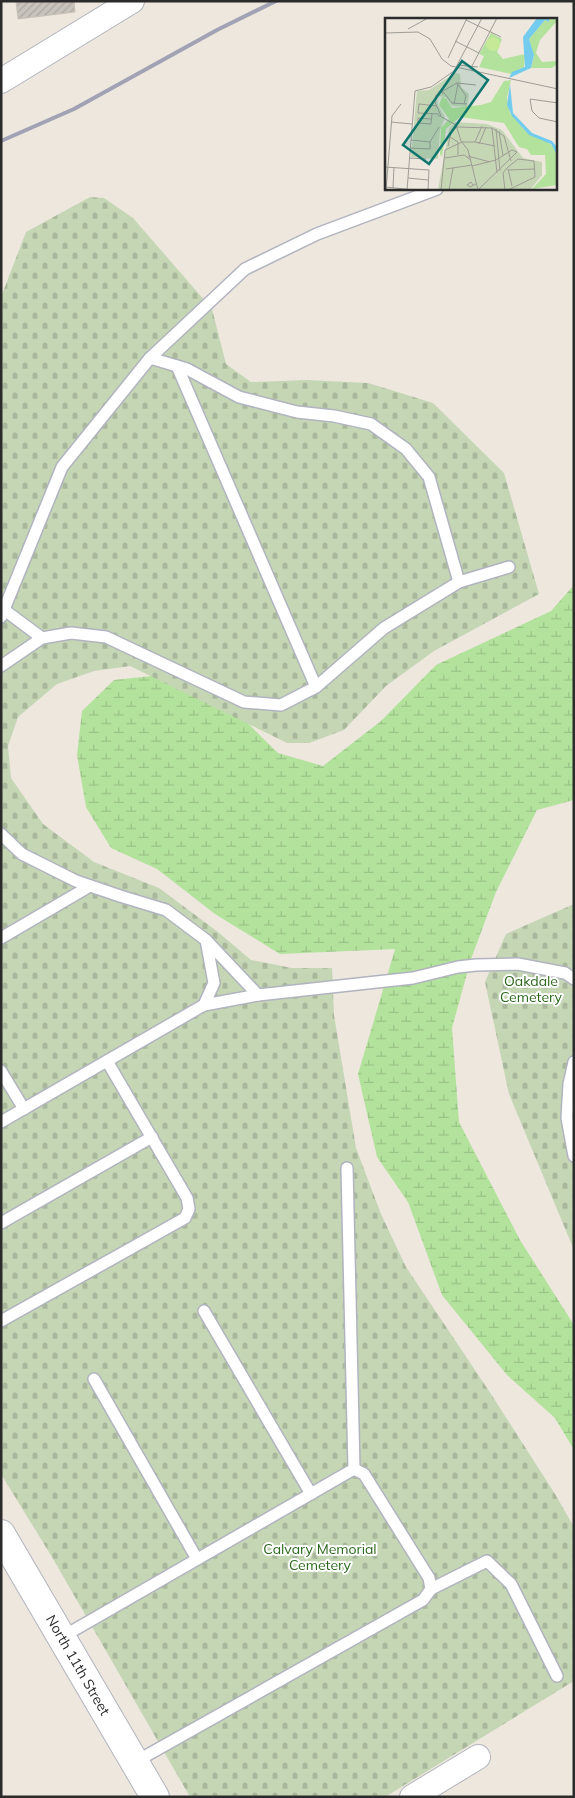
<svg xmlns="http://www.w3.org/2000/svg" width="575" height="1798" font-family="Mulish,sans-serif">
  <defs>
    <pattern id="wetland-marsh" width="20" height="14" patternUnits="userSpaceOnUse" patternTransform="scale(1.25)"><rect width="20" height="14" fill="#b3e29c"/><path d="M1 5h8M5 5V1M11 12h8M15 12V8" fill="none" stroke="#9ac287"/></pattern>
    <pattern id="cemetery-stones" width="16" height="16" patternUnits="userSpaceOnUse" patternTransform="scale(1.25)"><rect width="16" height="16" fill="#c5d6b5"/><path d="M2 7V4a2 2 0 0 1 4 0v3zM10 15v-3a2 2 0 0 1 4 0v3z" fill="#a9b89c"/></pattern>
    <pattern id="building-hatch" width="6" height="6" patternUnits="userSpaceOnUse" patternTransform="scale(1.25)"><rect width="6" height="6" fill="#c9c3bd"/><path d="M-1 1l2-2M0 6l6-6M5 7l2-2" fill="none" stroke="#ada8a3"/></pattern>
  </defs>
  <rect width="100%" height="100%" fill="#ede7de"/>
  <polygon fill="url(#wetland-marsh)" points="574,585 574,800 537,810 496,892 471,959 452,1028 459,1122 520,1240 574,1325 574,1450 555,1418 507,1375 442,1295 408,1202 377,1157 358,1074 395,949 280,954 215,914 157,869 111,848 86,807 77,755 82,711 114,680 152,676 217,693 278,753 323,766 381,721 436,665 551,611"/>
  <g fill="url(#cemetery-stones)">
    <polygon points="90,197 104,198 133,218 212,309 226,364 251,382 307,380 368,383 433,403 504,473 539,594 434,651 386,686 344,730 309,743 287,743 130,666 94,671 57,684 18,717 8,746 11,778 43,824 94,862 159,888 218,932 251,960 292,968 332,968 334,1015 356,1148 381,1214 406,1267 491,1394 555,1494 574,1527 574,1681 385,1797 190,1797 52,1557 1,1474 1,297 26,232"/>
    <polygon points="574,904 574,1250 509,1094 485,982 506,934"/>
  </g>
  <polygon fill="url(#building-hatch)" stroke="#c8c2b7" points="16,1 74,1 75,12 18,19"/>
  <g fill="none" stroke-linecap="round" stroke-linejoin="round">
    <g stroke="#b1b4bf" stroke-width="14">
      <g id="lane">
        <polyline points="150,358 187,369 239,397 297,412 334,416 371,424 406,449 429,477 459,582"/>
        <polyline points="177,366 316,687"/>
        <polyline points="3,609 42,638"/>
        <polyline points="1,617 62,467 150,358 245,269 317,234 437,189"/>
        <polyline points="1,666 42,638 71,633 106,637 244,702 281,705 316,687 384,628 459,582 509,567"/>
        <polyline points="1,834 22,854 76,881 120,896 166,910 206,940 258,995"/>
        <polyline points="1,938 90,886"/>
        <polyline points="204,1005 258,995 413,978 458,967 476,965 518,964 565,973 574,979"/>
        <polyline points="574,1062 569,1084 567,1118 574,1156"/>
        <polyline points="1,1071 24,1109"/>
        <polyline points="1,1122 204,1005 214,983 206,940"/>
        <polyline points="347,1168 354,1469"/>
        <polyline points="1,1223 152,1137"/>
        <polyline points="204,1311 311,1494"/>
        <polyline points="1,1321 185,1218 189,1209 187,1198 107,1061"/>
        <polyline points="94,1379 197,1559"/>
        <polyline points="431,1589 487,1561 511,1584 557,1676"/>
        <polyline points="62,1637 354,1469 364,1474 429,1578 431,1589 423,1600 135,1762"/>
      </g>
    </g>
    <g stroke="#b1b4bf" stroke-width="26">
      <g id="street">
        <polyline points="1,81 132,1"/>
        <polyline points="412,1797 478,1757"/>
      </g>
    </g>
    <g stroke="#b1b4bf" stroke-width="30">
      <polyline id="secondary" points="1,1534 155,1797"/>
    </g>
    <use href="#lane" stroke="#fff" stroke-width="11"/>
    <use href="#street" stroke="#fff" stroke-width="24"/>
    <use href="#secondary" stroke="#fff" stroke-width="28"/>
    <polyline stroke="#a1a3b5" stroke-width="4" points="1,141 74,109 217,30 276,1"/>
  </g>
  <g text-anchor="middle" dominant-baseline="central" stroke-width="4" stroke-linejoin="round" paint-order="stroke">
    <g font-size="14" fill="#2b681c" stroke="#fff">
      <text x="531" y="981">Oakdale<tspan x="531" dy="16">Cemetery</tspan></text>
      <text x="320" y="1549">Calvary Memorial<tspan x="320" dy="16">Cemetery</tspan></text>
    </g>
    <g font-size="14" fill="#2b2b2b" stroke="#fff">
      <text transform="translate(78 1665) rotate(60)">North 11th Street</text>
    </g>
  </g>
  <g transform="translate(385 18)">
    <rect width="172" height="172" fill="#ede7de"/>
    <path d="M106 15 117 21 112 34 118 41 140 36 139 50 126 56 94 49 99 38 94 36Z" fill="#b3e29c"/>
    <path d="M164 0H172V3L155 22 151 35 157 44 172 43V46L167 50H146L149 39 144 21 160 2 164 4ZM126 62 122 80 125 95 142 115 160 122 171 131 172 167 147 171 161 156 160 137H146L142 131 134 129 119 105 75 99 61 111 57 139 55 136 56 110 64 101 54 87 57 79 61 80 67 90 96 87 106 84 119 63Z" fill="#b3e29c"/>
    <path d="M70 55 75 56 76 69 84 76 82 89 67 88 61 79 52 78 53 87 60 99 55 113 53 141 26 139 32 73 44 72ZM70 104 102 106 117 112 138 140 157 144V157L145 172H53L64 111Z" fill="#c5d6b5"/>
    <path d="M101 26a7 7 0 1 1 14 0a7 7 0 1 1-14 0Z" fill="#c6e998"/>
    <path d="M152 0H164V4L160 2 144 21 149 37 146 50 124 60 127 54 140 49 138 19ZM125 66 128 95 147 115 167 123 172 129V137L166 126 144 117 127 98 122 87Z" fill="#73cced"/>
    <path fill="none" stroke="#9f9c96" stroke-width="1" d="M81 2 116 19M23 11 43 0M0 15 33 14 45 21 57 41 66 48 173 71M70 23 94 35M63 40 82 0M73 47 93 49M87 48 112 0M72 65 81 78 79 86M53 74 59 75 67 85 82 86M173 85 145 81 147 93 154 100 173 104M69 86 73 66M52 88 34 86 33 95 54 96M53 97 71 107 76 123 83 132 93 172M56 98 50 84 51 77 72 65 91 67M46 101 33 100V105L46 106V105L47 96M6 104 27 106M107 110 112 155M111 111 115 153M114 113 118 138M65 119 73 124V137M45 124 54 109M77 124H90L97 108M90 124 110 128M94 126 101 109M63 128 66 114 72 109 107 110 119 118 126 143M25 130 45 131V124L26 122M83 138 105 144M24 140 41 141M60 140 79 137 86 142M87 148 111 142 127 132 132 134 93 172M0 149 44 152 43 172M61 151 87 147M123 151 127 168M123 152 150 151M23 160 43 162M88 167 86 164 82 167 85 169 91 166M0 169 30 172M8 170 9 149M1 172 7 98 16 86M22 172 30 73 46 69 69 53 97 0M56 172 60 132 77 124M64 172 68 150M120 172 118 155 122 150 133 141 149 143 150 159 123 172"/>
    <path fill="#0f766e" fill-opacity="0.15" stroke="#0f766e" stroke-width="2.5" d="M77 43 103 62 44 146 18 127Z"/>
    <rect width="172" height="172" fill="none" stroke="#2b2b2b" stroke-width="2.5"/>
  </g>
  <rect width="575" height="1798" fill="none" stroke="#2b2b2b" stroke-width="5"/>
</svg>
